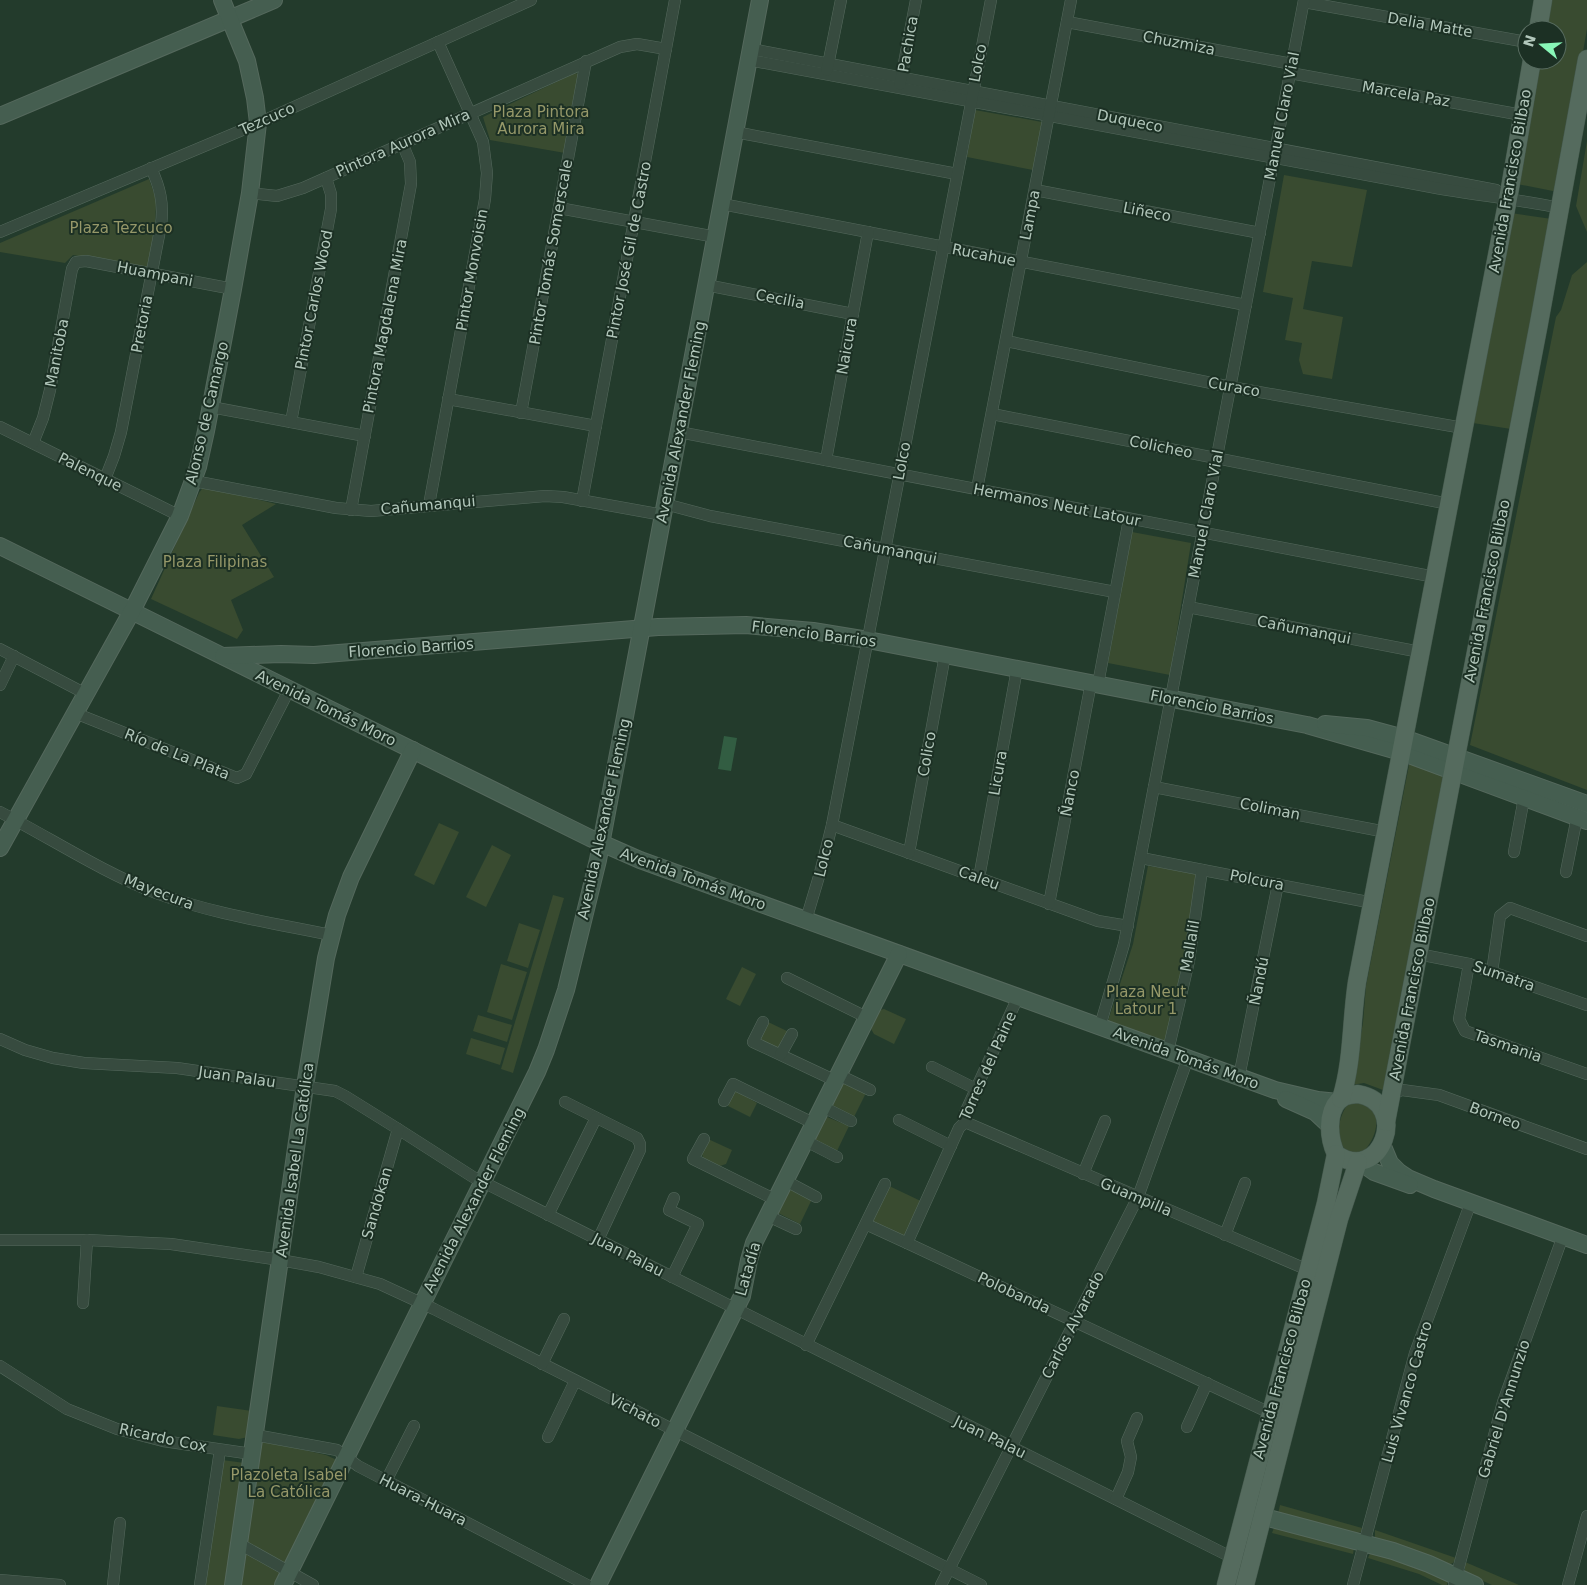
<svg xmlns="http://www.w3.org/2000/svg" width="1587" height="1585" font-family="'DejaVu Sans',sans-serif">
  <rect width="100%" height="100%" fill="#233b2c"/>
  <g fill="#394b30">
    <polygon points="1550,0 1587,0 1587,29 1558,192 1517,184 1539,60 1557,60 1557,30 1545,30"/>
    <polygon points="575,73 579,74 565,153 490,140 483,117"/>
    <polygon points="975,110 1042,122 1033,170 967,157"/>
    <polygon points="1587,141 1587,232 1576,206"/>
    <polygon points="1284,175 1367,190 1352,267 1312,261 1303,309 1343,317 1332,379 1303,374 1299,360 1302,343 1285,340 1293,298 1263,292"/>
    <polygon points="149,179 156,199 155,231 148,268 73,255 65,263 0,252 0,243"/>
    <polygon points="1511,213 1552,219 1511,429 1473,423"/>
    <polygon points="1587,262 1587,790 1470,745 1556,317 1561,310 1572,275"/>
    <polygon points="204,486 276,504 242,525 274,577 231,600 243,630 237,639 151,599 199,493"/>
    <polygon points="1132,532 1191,543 1170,675 1108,663"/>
    <polygon points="1410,760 1445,773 1414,946 1383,1090 1364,1083 1351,1085 1363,1023 1366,986"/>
    <polygon points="439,823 459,832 434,885 414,875"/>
    <polygon points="492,845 511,855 486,907 466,897"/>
    <polygon points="1148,866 1198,873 1186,961 1166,1045 1107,1024 1133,944"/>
    <polygon points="553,895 564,898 513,1073 501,1069"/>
    <polygon points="519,923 540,930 528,968 507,961"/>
    <polygon points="501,964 527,972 512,1020 487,1012"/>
    <polygon points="742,967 756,974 740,1006 726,999"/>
    <polygon points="884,1009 906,1019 894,1044 874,1034 871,1029 880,1010"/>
    <polygon points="478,1015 512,1025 507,1042 473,1031"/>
    <polygon points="766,1021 789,1032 778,1049 760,1040"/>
    <polygon points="471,1038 505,1048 500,1065 466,1054"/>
    <polygon points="844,1083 866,1093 854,1117 834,1108 831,1103 840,1084"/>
    <polygon points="734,1092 738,1092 757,1103 750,1117 728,1106"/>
    <path d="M1366 1102C1369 1105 1372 1108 1374 1112 1381 1126 1371 1147 1359 1155 1354 1153 1347 1151 1344 1148 1334 1135 1340 1113 1349 1103Z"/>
    <polygon points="827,1117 849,1126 837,1151 817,1142 814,1137 823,1118"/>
    <polygon points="708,1139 732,1150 726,1164 720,1166 703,1158 702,1154"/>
    <polygon points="885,1184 925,1203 907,1243 866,1226"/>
    <polygon points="792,1190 812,1199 800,1224 778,1213 778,1210 788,1191"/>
    <polygon points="217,1406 252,1411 248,1437 239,1439 213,1435"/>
    <polygon points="260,1440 326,1455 339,1461 277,1585 240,1585"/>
    <polygon points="222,1460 245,1463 228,1585 202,1585"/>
    <polygon points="1280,1505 1362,1528 1361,1532 1354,1534 1278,1514"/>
    <polygon points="1275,1525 1354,1548 1353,1554 1272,1533"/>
    <polygon points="1375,1530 1456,1558 1453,1563 1448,1565 1375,1538"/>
    <polygon points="1371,1551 1445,1578 1448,1581 1447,1585 1442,1585 1419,1574 1368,1558"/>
    <polygon points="1465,1562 1519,1585 1492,1585 1465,1573"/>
  </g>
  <polygon fill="#325d42" points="724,736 737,738 731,771 718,769"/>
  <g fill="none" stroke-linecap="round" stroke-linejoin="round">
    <g stroke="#55695d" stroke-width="12">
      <g id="street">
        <polyline points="1304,2 1527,42"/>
        <polyline points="1067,22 1292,64"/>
        <polyline points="751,49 1496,190 1508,198"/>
        <path d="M749 60 1431 187C1474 195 1517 199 1560 208"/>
        <polyline points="827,70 841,0"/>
        <polyline points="1290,73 1522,115"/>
        <polyline points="900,84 916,0"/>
        <polyline points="735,132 957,174"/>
        <polyline points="1035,190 1260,233"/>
        <polyline points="250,193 277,196 303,188 620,47 637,44 666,49"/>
        <polyline points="722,204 1246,305"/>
        <polyline points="559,208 716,237"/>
        <polyline points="0,232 252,126 531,0"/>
        <polyline points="706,285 853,314"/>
        <polyline points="1006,341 1231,387 1463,428"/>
        <polyline points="448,399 596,426"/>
        <polyline points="211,407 365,436"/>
        <polyline points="521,413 586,61"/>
        <polyline points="992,414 1449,504"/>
        <polyline points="291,422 331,209 331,194 326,178"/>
        <polyline points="0,427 180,516"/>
        <polyline points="679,432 1435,577"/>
        <polyline points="33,443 43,418 50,390 72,269 76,262 86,261 233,289"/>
        <polyline points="826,460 868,232"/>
        <path d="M105 479 114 456 121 432 161 225C164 204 160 187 151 168"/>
        <polyline points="194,481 336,508 371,511 545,496 563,497 663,515"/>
        <polyline points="977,489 1071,0"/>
        <polyline points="582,501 675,0"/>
        <polyline points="665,504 710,516 1115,592"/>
        <polyline points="429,505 485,199 487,173 483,142 438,42"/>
        <polyline points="351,510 411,184 410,162 402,143"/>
        <polyline points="1188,607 1420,652"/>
        <polyline points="0,649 86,694"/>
        <polyline points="1098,684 1129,519"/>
        <polyline points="0,685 14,656"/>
        <polyline points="75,713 237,778 246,774 289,690"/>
        <polyline points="1154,787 1386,832"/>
        <path d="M0 812C52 839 102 872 156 893 213 914 273 923 331 935"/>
        <polyline points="832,825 1098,921 1128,926"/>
        <polyline points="1514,852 1524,798"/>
        <polyline points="909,853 945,655"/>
        <polyline points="1141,858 1373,903"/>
        <polyline points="1566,872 1577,817"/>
        <polyline points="979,878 1017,669"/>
        <polyline points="1049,904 1091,683"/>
        <polyline points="806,920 820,873 832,825 991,0"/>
        <polyline points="1418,954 1469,964 1587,1005"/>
        <polyline points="1469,964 1459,1019 1465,1031 1587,1074"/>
        <polyline points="1492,972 1500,916 1510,908 1587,936"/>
        <polyline points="787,978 868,1018"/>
        <polyline points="763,1022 753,1042 836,1081"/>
        <polyline points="1100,1026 1124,944 1304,0"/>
        <polyline points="0,1039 25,1050 53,1058 84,1063 177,1068 335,1091 345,1096 398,1129 473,1177 1233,1558"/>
        <polyline points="1168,1051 1189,961 1202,870"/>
        <polyline points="781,1054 792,1034"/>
        <polyline points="932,1067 976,1089"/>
        <polyline points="839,1075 870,1090"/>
        <polyline points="1239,1077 1278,884"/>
        <polyline points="1392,1094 1402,1090 1439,1095 1587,1149"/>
        <polyline points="724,1101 733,1084 815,1124"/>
        <polyline points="565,1102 637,1138 640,1144 640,1150 598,1240"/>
        <polyline points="823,1107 851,1121"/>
        <polyline points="899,1120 951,1146"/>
        <polyline points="965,1122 1308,1270"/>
        <polyline points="704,1139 693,1159 776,1200"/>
        <polyline points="806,1141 837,1157"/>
        <polyline points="1083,1174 1105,1121"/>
        <polyline points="786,1181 816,1197"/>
        <polyline points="548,1215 596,1118"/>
        <polyline points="768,1216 796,1229"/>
        <polyline points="866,1226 870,1226 907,1243 1270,1413"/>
        <polyline points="1225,1235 1245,1183"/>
        <polyline points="0,1240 87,1240 171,1244 280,1260 319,1267 380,1284 434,1309 981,1585"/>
        <polyline points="907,1243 959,1128 965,1122 965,1113 1018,997"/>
        <polyline points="356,1277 398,1129"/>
        <polyline points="672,1277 698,1224 669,1210 674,1198"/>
        <polyline points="83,1303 87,1240"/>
        <polyline points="806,1345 885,1184"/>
        <polyline points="542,1364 564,1319"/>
        <polyline points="0,1366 67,1409 117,1429 163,1441 252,1454"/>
        <polyline points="1187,1427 1207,1383"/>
        <polyline points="255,1435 337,1450 358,1466 587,1585"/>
        <polyline points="548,1437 575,1381"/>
        <polyline points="386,1481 414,1426"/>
        <polyline points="1116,1499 1128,1472 1131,1457 1127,1441 1137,1418"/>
        <polyline points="238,1543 313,1585"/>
        <polyline points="0,1580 60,1585"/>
        <polyline points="113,1585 120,1523"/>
        <polyline points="200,1585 220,1450"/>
        <polyline points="941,1585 1138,1197 1188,1058"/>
        <polyline points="1353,1585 1415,1353 1471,1202"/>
        <polyline points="1454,1585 1503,1402 1563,1236"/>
        <polyline points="1568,1585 1587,1516"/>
      </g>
    </g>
    <g stroke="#55695d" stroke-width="18">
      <g id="secondary">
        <polyline points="0,116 274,0"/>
        <polyline points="0,546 590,838 640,860 1275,1090 1318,1100 1338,1102"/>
        <polyline points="223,656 281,654 314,655 658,627 746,625 813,631 868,640 1307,725 1401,752 1587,821"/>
        <polyline points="1325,724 1367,728 1404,738 1587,804"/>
        <polyline points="0,848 132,611 180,516 198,467 206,431 233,289 250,193 258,123 255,98 247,61 222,0"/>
        <polyline points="1286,1099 1315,1112 1330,1126"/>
        <polyline points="1382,1144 1390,1163 1399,1172 1408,1178 1434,1189 1587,1245"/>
        <polyline points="1360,1162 1374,1172 1410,1185"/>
        <polyline points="1249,1515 1272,1519 1393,1551 1429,1564 1475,1585"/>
        <polyline points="233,1585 305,1086 326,958 337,915 351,877 413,750"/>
        <polyline points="283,1585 537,1072 546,1050 566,990 598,860 760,0"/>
        <polyline points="598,1585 742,1296 749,1260 754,1243 899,954"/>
      </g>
    </g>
    <g stroke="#43574b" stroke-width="19">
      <g id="primary">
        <polyline points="1538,30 1543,0"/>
        <path d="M1358 1094C1411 1103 1381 1186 1336 1154 1329 1139 1326 1114 1339 1100 1344 1095 1351 1095 1358 1094Z"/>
        <path d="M1341 1099C1353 1061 1351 1021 1357 982L1510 188 1532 60"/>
        <polyline points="1386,1122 1539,323 1587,59"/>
        <polyline points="1226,1585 1326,1203 1336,1154"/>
        <polyline points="1245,1585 1339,1219 1358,1162"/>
      </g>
    </g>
    <use href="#street" stroke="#374b3f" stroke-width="11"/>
    <use href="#secondary" stroke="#455e50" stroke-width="16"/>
    <use href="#primary" stroke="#556b5e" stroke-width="18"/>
  </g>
  <g text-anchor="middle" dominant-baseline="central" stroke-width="4" stroke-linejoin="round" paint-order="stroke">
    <g font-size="15" fill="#b2c7bb" stroke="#1c3024">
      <text transform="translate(1430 25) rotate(10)">Delia Matte</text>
      <text transform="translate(1179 43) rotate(11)">Chuzmiza</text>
      <text transform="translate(908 44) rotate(-80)">Pachica</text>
      <text transform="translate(978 63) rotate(-79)">Lolco</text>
      <text transform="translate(1406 94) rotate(10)">Marcela Paz</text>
      <text transform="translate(1282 116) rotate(-79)">Manuel Claro Vial</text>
      <text transform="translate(267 119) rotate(-24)">Tezcuco</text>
      <text transform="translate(1130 121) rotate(11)">Duqueco</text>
      <text transform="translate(403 143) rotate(-24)">Pintora Aurora Mira</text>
      <text transform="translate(1510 181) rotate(-80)">Avenida Francisco Bilbao</text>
      <text transform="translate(1147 212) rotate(11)">Liñeco</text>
      <text transform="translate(1030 215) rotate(-79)">Lampa</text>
      <text transform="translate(629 250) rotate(-79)">Pintor José Gil de Castro</text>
      <text transform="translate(551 252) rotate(-80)">Pintor Tomás Somerscale</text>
      <text transform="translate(984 255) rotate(11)">Rucahue</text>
      <text transform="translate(472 270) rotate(-80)">Pintor Monvoisin</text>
      <text transform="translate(155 274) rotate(11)">Huampani</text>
      <text transform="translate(780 299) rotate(11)">Cecilia</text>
      <text transform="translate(314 300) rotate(-79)">Pintor Carlos Wood</text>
      <text transform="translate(142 324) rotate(-79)">Pretoria</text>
      <text transform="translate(385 326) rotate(-79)">Pintora Magdalena Mira</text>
      <text transform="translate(847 346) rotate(-80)">Naicura</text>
      <text transform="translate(57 353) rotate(-79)">Manitoba</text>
      <text transform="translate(1234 387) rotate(10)">Curaco</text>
      <text transform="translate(207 413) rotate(-77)">Alonso de Camargo</text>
      <text transform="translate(681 422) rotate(-79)">Avenida Alexander Fleming</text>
      <text transform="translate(1161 447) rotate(11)">Colicheo</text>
      <text transform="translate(902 461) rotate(-79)">Lolco</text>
      <text transform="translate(90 472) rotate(26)">Palenque</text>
      <text transform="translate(428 505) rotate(-5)">Cañumanqui</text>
      <text transform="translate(1057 505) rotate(11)">Hermanos Neut Latour</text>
      <text transform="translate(1206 514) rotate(-79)">Manuel Claro Vial</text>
      <text transform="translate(890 550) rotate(11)">Cañumanqui</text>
      <text transform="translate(1487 591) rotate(-79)">Avenida Francisco Bilbao</text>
      <text transform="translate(1304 630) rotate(11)">Cañumanqui</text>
      <text transform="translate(814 634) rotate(7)">Florencio Barrios</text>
      <text transform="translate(411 648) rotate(-4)">Florencio Barrios</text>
      <text transform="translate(1212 707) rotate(11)">Florencio Barrios</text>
      <text transform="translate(326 708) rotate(26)">Avenida Tomás Moro</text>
      <text transform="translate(177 754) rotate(22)">Río de La Plata</text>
      <text transform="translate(927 754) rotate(-80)">Colico</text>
      <text transform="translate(998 773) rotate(-80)">Licura</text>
      <text transform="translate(1070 793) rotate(-79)">Ñanco</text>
      <text transform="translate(1270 809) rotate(11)">Coliman</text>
      <text transform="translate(604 819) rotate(-78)">Avenida Alexander Fleming</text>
      <text transform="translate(824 858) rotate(-76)">Lolco</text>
      <text transform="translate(979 878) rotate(20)">Caleu</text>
      <text transform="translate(693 879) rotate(20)">Avenida Tomás Moro</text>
      <text transform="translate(1257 880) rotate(11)">Polcura</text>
      <text transform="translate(159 892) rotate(21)">Mayecura</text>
      <text transform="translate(1190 946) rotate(-80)">Mallalil</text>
      <text transform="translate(1504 976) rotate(19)">Sumatra</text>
      <text transform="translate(1259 981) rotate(-79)">Ñandú</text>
      <text transform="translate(1412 989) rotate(-79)">Avenida Francisco Bilbao</text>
      <text transform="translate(1508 1046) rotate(19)">Tasmania</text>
      <text transform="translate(1186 1058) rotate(20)">Avenida Tomás Moro</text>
      <text transform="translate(988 1066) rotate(-66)">Torres del Paine</text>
      <text transform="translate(237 1077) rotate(8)">Juan Palau</text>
      <text transform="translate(1495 1116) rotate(20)">Borneo</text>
      <text transform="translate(295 1160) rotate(-82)">Avenida Isabel La Católica</text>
      <text transform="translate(1136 1197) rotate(23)">Guampilla</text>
      <text transform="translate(474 1200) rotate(-63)">Avenida Alexander Fleming</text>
      <text transform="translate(377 1203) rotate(-74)">Sandokan</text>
      <text transform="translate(628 1255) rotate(27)">Juan Palau</text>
      <text transform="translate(748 1269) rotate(-74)">Latadía</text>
      <text transform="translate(1014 1293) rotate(25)">Polobanda</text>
      <text transform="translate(1073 1325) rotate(-63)">Carlos Alvarado</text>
      <text transform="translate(1282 1369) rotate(-75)">Avenida Francisco Bilbao</text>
      <text transform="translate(1407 1392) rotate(-74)">Luis Vivanco Castro</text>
      <text transform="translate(1504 1409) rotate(-73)">Gabriel D'Annunzio</text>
      <text transform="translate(635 1411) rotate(27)">Vichato</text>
      <text transform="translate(990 1437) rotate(26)">Juan Palau</text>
      <text transform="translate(163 1438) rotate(12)">Ricardo Cox</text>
      <text transform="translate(423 1500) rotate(27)">Huara-Huara</text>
    </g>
    <g font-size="15" fill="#969869" stroke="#1c3024">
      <text x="541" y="112">Plaza Pintora<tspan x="541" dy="17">Aurora Mira</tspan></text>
      <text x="121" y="228">Plaza Tezcuco</text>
      <text x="215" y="562">Plaza Filipinas</text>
      <text x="1146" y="992">Plaza Neut<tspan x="1146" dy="17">Latour 1</tspan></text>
      <text x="289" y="1475">Plazoleta Isabel<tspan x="289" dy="17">La Católica</tspan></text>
    </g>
  </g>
  <g transform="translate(1542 45) rotate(288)"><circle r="24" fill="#1c3024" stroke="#586c60"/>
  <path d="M0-4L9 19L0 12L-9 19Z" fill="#88f6b7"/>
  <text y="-8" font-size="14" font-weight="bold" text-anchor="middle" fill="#b2c7bb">N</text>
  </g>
</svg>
